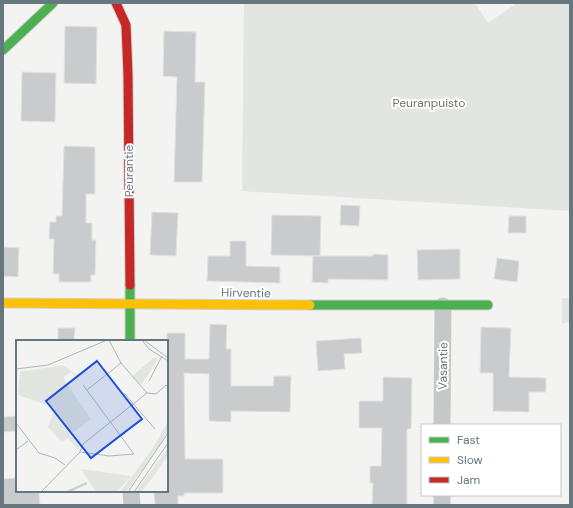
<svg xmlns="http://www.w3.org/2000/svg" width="573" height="508" font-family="'DM Sans',sans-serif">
  <rect width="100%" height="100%" fill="#f3f3f2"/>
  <g fill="#e2e5e0">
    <polygon points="244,3 475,3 488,23 517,3 570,3 570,211 242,191"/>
    <polygon points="562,298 570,298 570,322 562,324"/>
  </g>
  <g fill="#cacbcc" stroke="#e2e2e2">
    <polygon points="65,26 97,27 96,84 64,83"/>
    <polygon points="164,31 196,32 195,82 205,82 202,182 174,182 177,77 163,76"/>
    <polygon points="22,72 56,73 55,122 21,121"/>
    <polygon points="64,146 95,147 95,194 86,194 86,223 92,223 92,240 96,240 95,275 91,275 91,282 59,282 59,274 53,274 54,239 49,239 50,222 56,222 56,216 62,216"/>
    <polygon points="341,205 360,206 359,226 340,225"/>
    <polygon points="152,212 178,213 176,256 150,255"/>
    <polygon points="272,215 321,216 320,256 271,255"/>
    <polygon points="509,216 526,216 526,233 508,233"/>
    <polygon points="230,241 246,241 246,266 280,267 280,283 207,281 208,256 230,256"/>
    <polygon points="3,247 19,248 18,277 3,276"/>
    <polygon points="460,249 460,279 418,280 417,250"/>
    <polygon points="373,254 388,255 388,280 328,279 328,283 312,282 313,256 373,256"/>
    <polygon points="497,258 519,261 517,282 494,279"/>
    <polygon points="210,324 227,325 226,349 231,349 231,386 273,386 274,376 291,376 290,412 231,411 231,422 209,421 209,374 184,373 185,459 223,459 223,493 184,493 184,496 178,496 178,505 155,505 154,491 167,491 167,333 185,333 185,359 209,359"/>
    <polygon points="481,327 511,328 509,377 546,378 546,392 529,392 529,412 493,411 493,373 480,373"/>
    <polygon points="58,328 75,328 74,341 58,341"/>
    <polygon points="361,338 362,353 344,354 345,369 318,371 316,341"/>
    <polygon points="383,377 412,378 411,429 407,429 407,505 372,505 373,483 370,483 370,466 381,466 382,428 359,428 359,401 383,401"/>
    <polygon points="17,416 17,431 3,432 3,417"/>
    <polygon points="17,478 17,491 39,491 40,505 3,505 3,479"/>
  </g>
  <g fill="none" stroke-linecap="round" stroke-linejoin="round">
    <g stroke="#cfd0d0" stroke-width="11">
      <g id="fast">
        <polyline points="3,50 53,3"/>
        <polyline points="130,285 130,341"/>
        <polyline points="310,305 488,305"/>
      </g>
    </g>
    <g stroke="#cfd0d0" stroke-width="11">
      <polyline id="slow" points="3,303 310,305"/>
    </g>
    <g stroke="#cfd0d0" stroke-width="11">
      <polyline id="jam" points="116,3 126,25 128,75 130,285"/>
    </g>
    <g stroke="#c6c8c8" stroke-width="17">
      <polyline points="442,425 443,306"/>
      <polyline points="131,491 132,505"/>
      <polyline points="442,505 442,495"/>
    </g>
    <use href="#fast" stroke="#4caf50" stroke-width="9"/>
    <use href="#slow" stroke="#ffc107" stroke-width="9"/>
    <use href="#jam" stroke="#c62828" stroke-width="9"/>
  </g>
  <g text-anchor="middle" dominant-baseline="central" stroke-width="4" stroke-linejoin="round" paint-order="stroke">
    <g font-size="12" fill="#6a7764" stroke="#fff">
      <text x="429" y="103">Peuranpuisto</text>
    </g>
    <g font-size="12" fill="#66777f" stroke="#fff">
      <text transform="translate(129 171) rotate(-90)">Peurantie</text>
      <text transform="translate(246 293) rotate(1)">Hirventie</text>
      <text transform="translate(443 366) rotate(-89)">Vasantie</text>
    </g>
  </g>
  <g transform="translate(16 340)">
    <rect width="152" height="152" fill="#f3f3f2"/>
    <path d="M138 17 142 19 125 45 117 36ZM47 25 63 37 61 39 55 32 47 38 75 79 54 95 64 106 62 110 52 98 46 102 32 87 39 68 2 55 4 32ZM152 81V90L144 105 110 152H104L137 108ZM152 108V115L137 137 125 152H120ZM65 129 115 136 101 152H80Z" fill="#e2e5e0"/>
    <path fill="none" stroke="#c7cfd1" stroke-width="2" d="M51 152 71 143"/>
    <path fill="none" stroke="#aeb6ba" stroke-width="1" d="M93 0 105 23 131 53 140 54 150 45 152 47M126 0 133 9 152 21M128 0 152 18M0 29 32 25 91 0M133 41 146 16M71 50 105 23M108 53 139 89M0 83 23 113 39 118 49 125M1 109 12 101M64 112 93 116 118 114 67 45M25 152 64 112 67 104 131 53M112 152 152 93M118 152 152 103"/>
    <path fill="#1d4ed8" fill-opacity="0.15" stroke="#1d4ed8" stroke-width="2" d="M81 21 126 79 75 118 30 61Z"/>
    <rect width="152" height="152" fill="none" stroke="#66777f" stroke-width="2"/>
  </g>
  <rect width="573" height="508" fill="none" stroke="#66777f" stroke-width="8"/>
  <rect x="421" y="424" width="140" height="72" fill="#ffffff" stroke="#c2c9cc"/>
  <rect x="429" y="437" width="20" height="6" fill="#4caf50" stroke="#c2c9cc"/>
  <text x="457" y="444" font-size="12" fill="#66777f">Fast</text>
  <rect x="429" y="457" width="20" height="6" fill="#ffc107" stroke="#c2c9cc"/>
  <text x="457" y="464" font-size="12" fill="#66777f">Slow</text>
  <rect x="429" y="477" width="20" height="6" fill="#c62828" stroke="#c2c9cc"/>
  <text x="457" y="484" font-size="12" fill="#66777f">Jam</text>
</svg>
